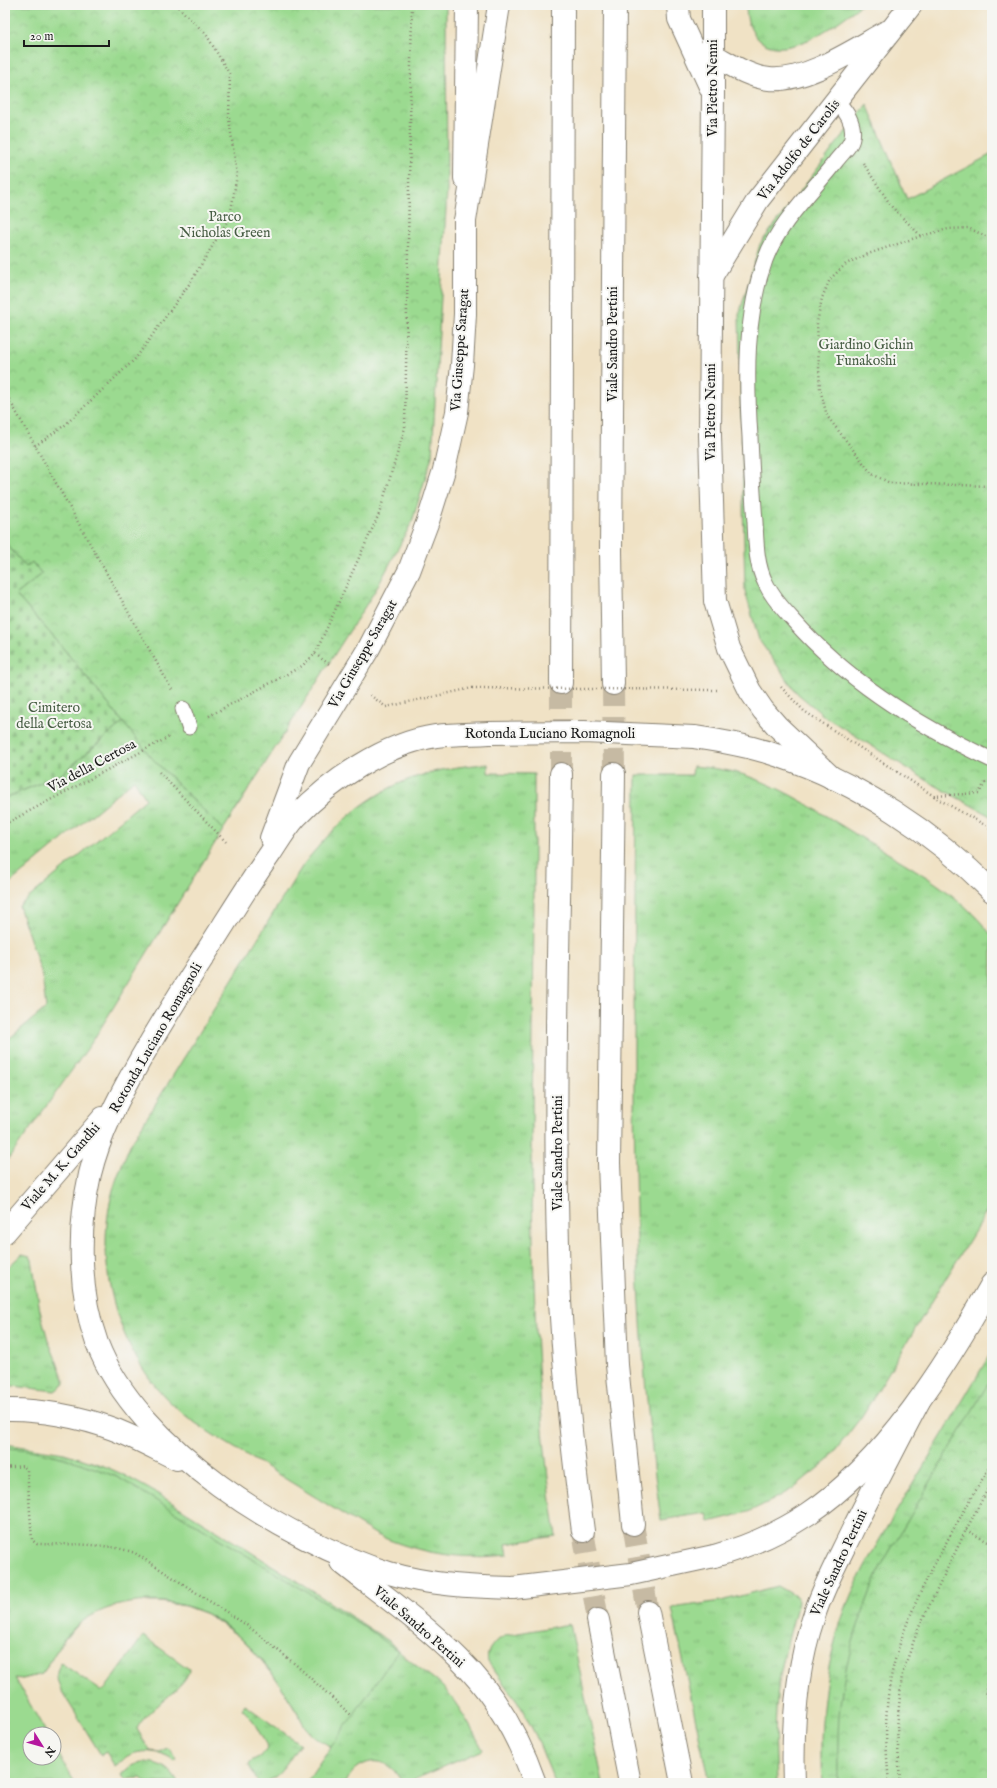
<svg xmlns="http://www.w3.org/2000/svg" width="997" height="1788" font-family="'IM FELL English',serif">
  <defs>
    <pattern id="grass-tufts" width="24" height="20" patternUnits="userSpaceOnUse"><rect width="24" height="20" fill="#9bda90"/><path d="M3 7l-1-3M5 7V3M7 7l1-3M15 17l-1-3M17 17v-4M19 17l1-3" fill="none" stroke="#85ba7c"/></pattern>
    <pattern id="cemetery-stones" width="16" height="16" patternUnits="userSpaceOnUse"><rect width="16" height="16" fill="#9bda90"/><path d="M2 7V4a2 2 0 0 1 4 0v3zM10 15v-3a2 2 0 0 1 4 0v3z" fill="#85ba7c"/></pattern>
    <pattern id="park-crowns" width="20" height="18" patternUnits="userSpaceOnUse"><rect width="20" height="18" fill="#9bda90"/><path d="M2 6a3 3 0 1 1 6 0M12 15a3 3 0 1 1 6 0" fill="none" stroke="#85ba7c"/></pattern>
  </defs>
  <rect width="100%" height="100%" fill="#f6f6f2"/>
  <filter id="ink" filterUnits="userSpaceOnUse"><feTurbulence type="fractalNoise" baseFrequency=".025" numOctaves="2"/><feDisplacementMap in="SourceGraphic" scale="8" xChannelSelector="R" yChannelSelector="G"/><feConvolveMatrix kernelMatrix="1 2 1 2 8 2 1 2 1" color-interpolation-filters="sRGB"/></filter>
  <filter id="wash" filterUnits="userSpaceOnUse"><feTurbulence type="fractalNoise" baseFrequency=".012" numOctaves="4" result="noise"/><feDisplacementMap in="SourceGraphic" scale="16" xChannelSelector="R" yChannelSelector="G"/><feGaussianBlur stdDeviation="0.9" result="paint"/><feColorMatrix in="noise" values="0 0 0 0 0 0 0 0 0 0 0 0 0 0 0 0 0 1.4 0 .05"/><feComposite in="paint" operator="in"/></filter>
  <g filter="url(#wash)">
    <rect width="100%" height="100%" fill="#f0e2c5"/>
    <g fill="url(#grass-tufts)" stroke="#5c7b56">
      <path d="M746 5H861C838 23 779 70 754 34 748 25 746 16 746 5Z"/>
      <polygon points="123,722 152,758 223,830 92,1042 5,1164 5,1042 46,1008 42,975 19,906 146,799 134,780 5,887 5,798 62,774"/>
      <path d="M488 764V773L534 774C534 858 534 943 533 1027 531 1197 530 1367 556 1536L506 1544 508 1555C461 1560 421 1554 377 1535 337 1511 298 1486 258 1462 229 1444 198 1428 173 1405 117 1352 93 1264 113 1190 118 1174 124 1159 130 1145L303 865C355 799 403 769 488 764Z"/>
      <path d="M693 766C712 768 732 770 750 777 788 790 822 814 857 835 905 864 958 890 992 936V1203L862 1416 828 1460 792 1489 773 1500 748 1512 709 1522 707 1513 661 1520C625 1274 635 1023 636 775H692Z"/>
      <polygon points="22,1254 30,1256 32,1260 40,1311 48,1340 64,1379 64,1384 55,1391 5,1385 5,1270"/>
      <path d="M992 1351V1446L881 1783H822C818 1724 825 1663 846 1607 861 1569 884 1532 905 1497 934 1449 963 1400 992 1351Z"/>
      <path d="M5 1444 64 1453 104 1466 122 1474 158 1494 286 1574 389 1641C402 1656 417 1666 434 1679 452 1692 472 1729 483 1750L406 1783C399 1781 397 1772 391 1768 375 1754 353 1765 346 1783H306L331 1747 309 1731 276 1678 256 1654 238 1636 217 1621 207 1614 185 1606 160 1602H143L104 1587 77 1626 58 1646 42 1674 22 1679 5 1661Z"/>
      <path d="M778 1586 797 1597 798 1602C790 1634 780 1665 777 1698 774 1726 776 1755 777 1783H709L672 1608 721 1601Z"/>
      <path d="M570 1624 603 1783H555L536 1736 521 1707 488 1662C485 1649 496 1640 507 1635Z"/>
      <path d="M143 1636 189 1669C189 1686 143 1712 137 1729L150 1751 159 1752 167 1748 170 1749 177 1759 175 1761C163 1751 140 1748 126 1757 123 1760 120 1763 116 1766L114 1765 106 1752 101 1755 61 1690C56 1680 55 1672 61 1663L100 1690 105 1689Z"/>
      <path d="M245 1705 300 1744C289 1759 279 1783 258 1783L249 1765 251 1761 261 1756 268 1748 252 1719 242 1709Z"/>
      <path d="M142 1762C159 1762 170 1768 178 1783H147L141 1778 126 1779 123 1777 122 1774 132 1766Z"/>
    </g>
    <polygon fill="url(#cemetery-stones)" stroke="#5c7b56" points="5,542 26,567 32,562 42,574 16,595 58,642 123,722 62,774 5,798"/>
    <g fill="url(#park-crowns)" stroke="#5c7b56">
      <polygon points="5,5 446,5 447,191 432,456 412,522 378,586 223,830 152,758 58,642 16,595 42,574 32,562 26,567 5,542"/>
      <polygon points="867,104 907,199 992,154 992,817 931,783 824,716 797,693 759,640 745,591 739,315 760,244"/>
      <path d="M992 1377V1783H838C838 1755 837 1726 841 1697 847 1651 863 1609 881 1566Z"/>
    </g>
    <path fill="#9bda90" stroke="#5c7b56" d="M5 1448C45 1449 83 1463 119 1478L368 1629 398 1651 331 1747C324 1742 314 1738 309 1731 304 1727 301 1719 298 1713 288 1697 278 1680 266 1665 250 1646 230 1626 207 1614 167 1594 110 1597 75 1627 59 1642 54 1658 42 1674L22 1679 15 1678 47 1734H30V1758H54V1746L75 1783H5Z"/>
  </g>
  <g filter="url(#ink)">
    <g fill="none" stroke-linecap="round" stroke-linejoin="round">
      <g stroke="#c6baa3" stroke-width="22" stroke-dasharray="22 11" stroke-linecap="butt">
        <polyline points="613,684 614,774"/>
        <polyline points="561,774 561,683"/>
        <polyline points="633,1524 648,1612"/>
        <polyline points="583,1531 598,1620"/>
      </g>
      <g stroke="#867f70" stroke-width="17">
        <g id="service">
          <path d="M837 101C846 112 855 123 852 138 851 146 841 154 836 161 812 192 779 222 765 260 745 316 746 377 750 437 751 465 753 494 755 522 756 542 756 564 765 582 772 597 783 609 794 621 848 682 919 726 992 760"/>
          <polyline points="183,709 189,727"/>
        </g>
      </g>
      <g stroke="#867f70" stroke-width="24">
        <g id="minor">
          <path d="M713 55C730 64 749 77 769 79 805 83 855 49 886 32"/>
          <polyline points="711,277 758,200 911,5"/>
        </g>
      </g>
      <g stroke="#867f70" stroke-width="24">
        <g id="tertiary">
          <polyline points="713,93 713,5"/>
          <polyline points="465,178 467,5"/>
        </g>
      </g>
      <g stroke="#867f70" stroke-width="24">
        <g id="primary">
          <polyline points="713,93 710,435 715,601 729,648 750,691 763,710 777,726 832,778"/>
          <path d="M489 733C472 734 454 734 436 736 386 743 330 781 296 817 286 828 278 842 270 854 248 885 229 917 209 948 185 985 162 1022 140 1060 119 1097 100 1133 90 1174 78 1228 78 1291 97 1343 137 1448 286 1541 389 1573 429 1585 471 1587 513 1588"/>
          <path d="M694 737C722 741 751 746 779 756 859 783 933 832 992 891"/>
          <polyline points="271,838 299,763 369,648 409,571 429,518 444,470 457,412 462,365 465,314 465,221"/>
          <polyline points="5,1232 103,1118"/>
          <path d="M5 1410C38 1409 82 1417 113 1429 135 1437 156 1449 177 1459"/>
          <path d="M714 1556C747 1547 779 1533 808 1514 886 1462 947 1364 992 1284"/>
          <path d="M341 1562C380 1593 423 1623 459 1659 494 1693 519 1737 535 1783"/>
          <path d="M794 1783C792 1727 796 1669 814 1616 824 1584 841 1555 855 1525 876 1484 897 1442 919 1401"/>
        </g>
      </g>
      <g stroke="#867f70" stroke-width="24">
        <g id="trunk">
          <polyline points="678,5 679,19 713,93"/>
          <polyline points="465,221 499,5"/>
          <polyline points="561,683 563,5"/>
          <polyline points="613,684 611,551 615,5"/>
          <path d="M561 774C559 941 553 1110 559 1277 562 1362 572 1447 583 1531"/>
          <polyline points="614,774 609,1163 617,1365 633,1524"/>
          <polyline points="648,1612 682,1783"/>
          <polyline points="598,1620 630,1783"/>
        </g>
      </g>
      <g stroke="#867f70" stroke-width="2.5" stroke-dasharray="1 3" stroke-linecap="butt">
        <polyline points="863,163 892,207 921,236"/>
        <polyline points="992,241 988,237 968,228 948,229 921,236 868,254 846,264 830,279 822,298 817,323 820,389 827,416 872,474 890,483 992,486"/>
        <polyline points="5,392 172,690"/>
        <polyline points="35,446 65,425 136,358 190,283 230,217 237,175 229,119 230,75 206,34 176,5"/>
        <polyline points="315,654 329,664"/>
        <polyline points="781,687 804,711 940,800 992,829"/>
        <polyline points="370,695 386,707 472,688"/>
        <polyline points="209,716 302,666 315,654 379,514 405,428 412,5"/>
        <polyline points="159,772 226,842"/>
        <polyline points="934,796 979,793 985,783 983,782"/>
        <polyline points="5,824 169,737"/>
        <path d="M5 1468 23 1466 27 1470 32 1540 37 1544C70 1545 104 1542 135 1553L248 1626 295 1664 351 1715"/>
        <polyline points="966,1530 992,1544"/>
        <path d="M992 1674C981 1686 988 1700 992 1715"/>
        <path d="M889 1783C886 1750 884 1716 890 1683 902 1609 956 1527 992 1462"/>
        <polyline points="900,1783 897,1728 902,1674 918,1629 966,1530 992,1481"/>
      </g>
      <use href="#service" stroke="#fff" stroke-width="15"/>
      <use href="#minor" stroke="#fff" stroke-width="22"/>
      <use href="#tertiary" stroke="#fff" stroke-width="22"/>
      <use href="#primary" stroke="#fff" stroke-width="22"/>
      <use href="#trunk" stroke="#fff" stroke-width="22"/>
      <g stroke="#867f70" stroke-width="24" stroke-linecap="butt">
        <g id="primary-bridge">
          <polyline points="489,733 584,732 694,737"/>
          <polyline points="513,1588 631,1574 714,1556"/>
        </g>
      </g>
      <polyline stroke="#867f70" stroke-width="2.5" stroke-dasharray="1 3" stroke-linecap="butt" points="472,688 718,690"/>
      <use href="#primary-bridge" stroke="#fff" stroke-width="22"/>
    </g>
  </g>
  <g text-anchor="middle" dominant-baseline="central" stroke-width="4" stroke-linejoin="round" paint-order="stroke">
    <g font-size="14" fill="#1c1c1c" stroke="#f6f6f2">
      <text transform="translate(713 88) rotate(-90)">Via Pietro Nenni</text>
      <text transform="translate(799 150) rotate(-52)">Via Adolfo de Carolis</text>
      <text transform="translate(613 344) rotate(-90)">Viale Sandro Pertini</text>
      <text transform="translate(460 350) rotate(-86)">Via Giuseppe Saragat</text>
      <text transform="translate(711 412) rotate(-90)">Via Pietro Nenni</text>
      <text transform="translate(363 654) rotate(-60)">Via Giuseppe Saragat</text>
      <text x="550" y="734">Rotonda Luciano Romagnoli</text>
      <text transform="translate(92 766) rotate(-28)">Via della Certosa</text>
      <text transform="translate(156 1038) rotate(-60)">Rotonda Luciano Romagnoli</text>
      <text transform="translate(558 1153) rotate(-90)">Viale Sandro Pertini</text>
      <text transform="translate(61 1167) rotate(-49)">Viale M. K. Gandhi</text>
      <text transform="translate(839 1563) rotate(-65)">Viale Sandro Pertini</text>
      <text transform="translate(419 1627) rotate(41)">Viale Sandro Pertini</text>
    </g>
    <g font-size="14" fill="#485e45" stroke="#f6f6f2">
      <text x="225" y="217">Parco<tspan x="225" dy="16">Nicholas Green</tspan></text>
      <text x="866" y="345">Giardino Gichin<tspan x="866" dy="16">Funakoshi</tspan></text>
      <text x="54" y="708">Cimitero<tspan x="54" dy="16">della Certosa</tspan></text>
    </g>
  </g>
  <rect width="997" height="1788" fill="none" stroke="#f6f6f2" stroke-width="20"/>
  <g transform="translate(42 1746) rotate(127)"><circle r="19" fill="#f6f6f2" stroke="#9f9f9c"/>
  <path d="M0-3L7 15L0 10L-7 15Z" fill="#b5179e"/>
  <text y="-6" font-size="11" font-weight="bold" text-anchor="middle" fill="#1c1c1c">N</text>
  </g>
  <path d="M24 40v6h85v-6" fill="none" stroke="#1c1c1c" stroke-width="2"/>
  <text x="30" y="40" font-size="12" fill="#1c1c1c" stroke="#f6f6f2" stroke-width="3" paint-order="stroke">20 m</text>
</svg>
